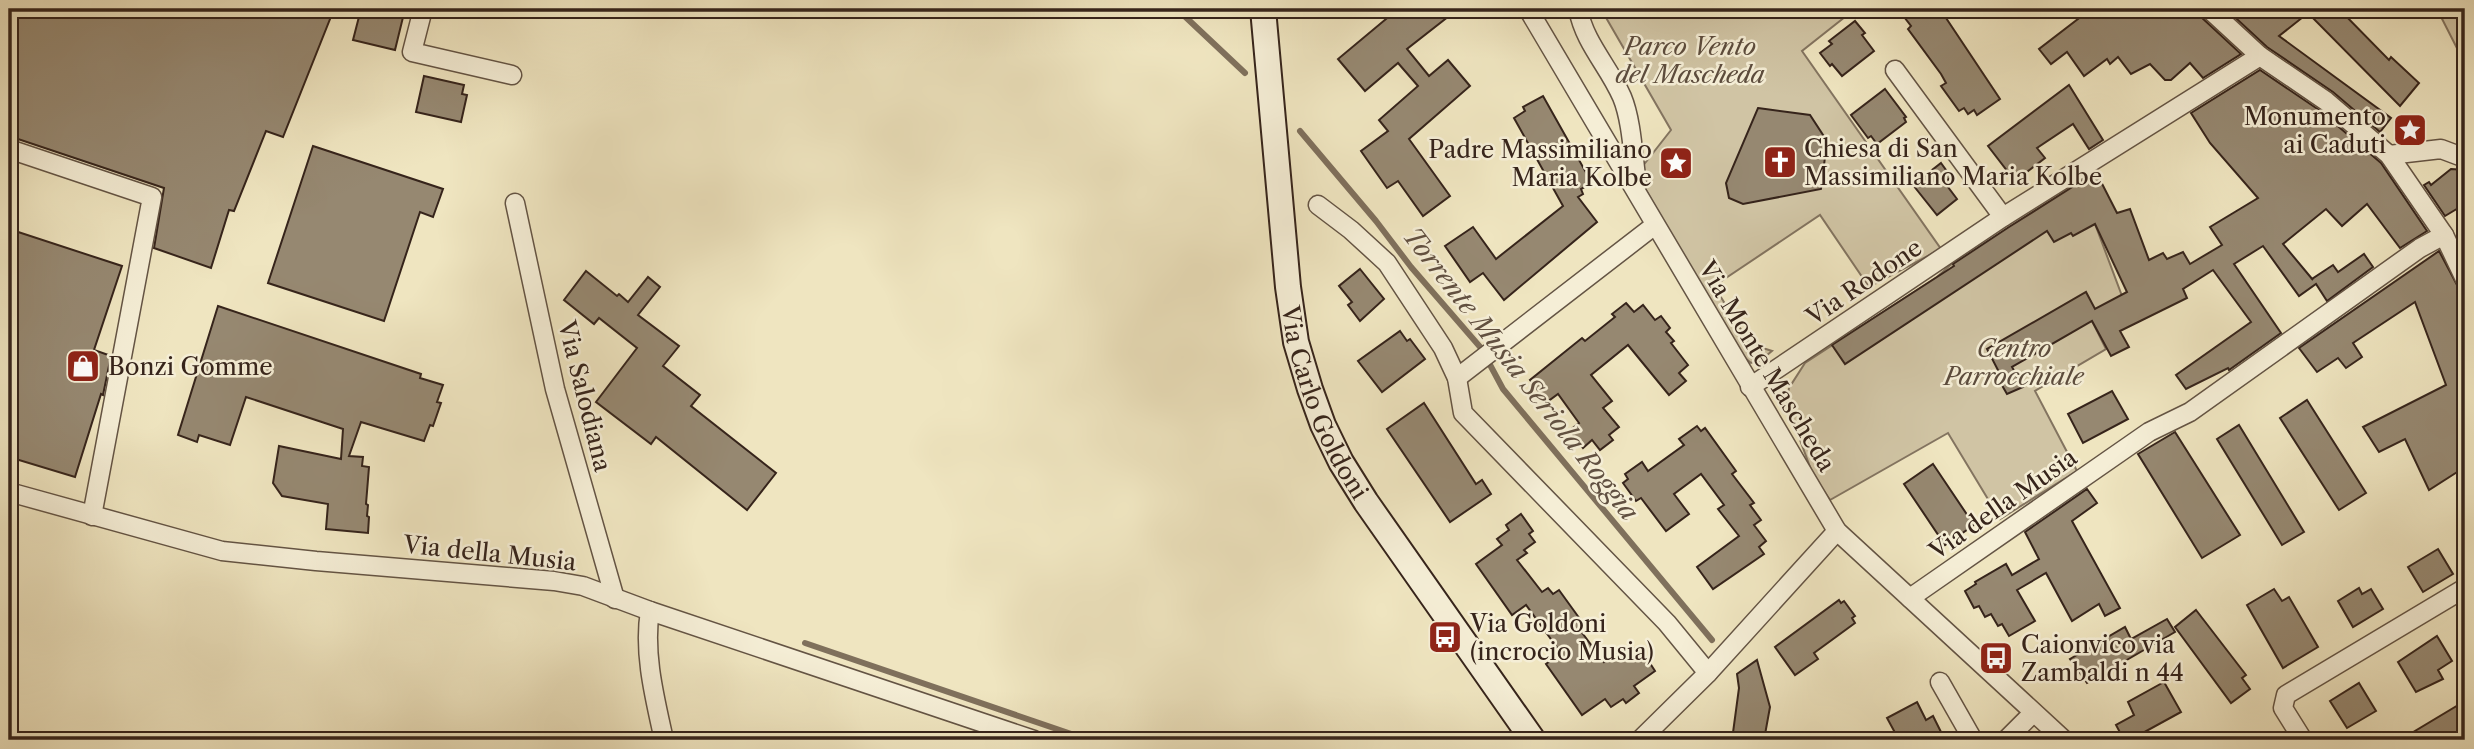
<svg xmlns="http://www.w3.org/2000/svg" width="2474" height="749" font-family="'Libre Caslon Text',serif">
  <rect width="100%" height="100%" fill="#efe5c0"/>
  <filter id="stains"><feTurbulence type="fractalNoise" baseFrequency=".00286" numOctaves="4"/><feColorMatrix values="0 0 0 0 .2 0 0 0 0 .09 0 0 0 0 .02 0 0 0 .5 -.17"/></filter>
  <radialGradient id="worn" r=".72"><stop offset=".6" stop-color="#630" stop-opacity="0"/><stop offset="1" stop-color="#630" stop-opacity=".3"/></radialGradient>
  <g fill="#d0c4a4" stroke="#837460" stroke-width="2">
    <polygon points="1601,9 1855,9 1802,51 1941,249 1869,287 1820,215 1714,286 1750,344 1772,351 1761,360 1751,363 1737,351 1643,185 1642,167 1671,130"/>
    <polygon points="2437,9 2465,9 2465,61 2463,60"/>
    <path d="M2074 184 2095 224 2122 296 2088 313 2106 349 2035 391 2077 471 2000 519 1948 433 1830 500 1813 475 1786 402 1789 388 1805 363 1937 277C1975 241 2028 210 2074 184Z"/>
  </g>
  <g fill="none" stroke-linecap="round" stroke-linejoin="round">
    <g stroke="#7f705c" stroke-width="6">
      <polyline points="1177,9 1245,73"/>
      <polyline points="1300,131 1376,221 1411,267 1481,348 1503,389 1712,640"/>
      <polyline points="805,643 1089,740"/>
    </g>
  </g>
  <g fill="#968871" stroke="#36241b" stroke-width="2">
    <polygon points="9,9 334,9 283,137 266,131 234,211 229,210 211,268 154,248 164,188 9,136"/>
    <polygon points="361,9 405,9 395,50 353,40"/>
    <polygon points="1398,9 1458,9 1407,49 1429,76 1448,60 1470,86 1409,139 1450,196 1423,216 1398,181 1387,188 1361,151 1388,131 1379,120 1418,86 1398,63 1365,91 1338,59"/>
    <polygon points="1898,9 1940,9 2000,99 1977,115 1974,110 1968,114 1964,108 1959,111 1941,86 1946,83 1941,74 1908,29 1911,26"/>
    <polygon points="2091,9 2198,9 2201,17 2241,54 2203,78 2190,63 2171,80 2165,80 2150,64 2131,74 2118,57 2110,64 2107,59 2084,76 2067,52 2051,64 2039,49"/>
    <polygon points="2226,9 2339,9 2389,60 2391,57 2419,83 2400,106 2308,13 2279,36 2391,118 2380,132 2333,92 2267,47"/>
    <polygon points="1855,21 1865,33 1862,35 1874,51 1842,76 1832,64 1830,66 1820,53 1832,44 1829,41"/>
    <polygon points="2260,70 2319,110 2381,163 2427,231 2400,248 2367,204 2342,226 2326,209 2283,244 2313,280 2312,279 2333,265 2338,272 2364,254 2373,267 2327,301 2316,284 2299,296 2263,246 2234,264 2281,333 2229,370 2228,368 2186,389 2176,375 2251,322 2213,270 2183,289 2187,298 2120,331 2129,347 2111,356 2092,321 2012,367 2023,387 2007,394 1996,375 1999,372 1987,349 2086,292 2095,309 2127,292 2095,224 2073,236 2071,233 2054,242 2047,231 1845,364 1832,345 1954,266 1953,264 2009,227 2096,172 2117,213 2130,209 2149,260 2163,253 2167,259 2183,252 2190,264 2222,245 2210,227 2258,198 2210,143 2191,113"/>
    <polygon points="424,76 464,85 462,94 467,95 461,122 416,112"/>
    <polygon points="2069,85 2103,140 2089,149 2073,124 2037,148 2045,158 2015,181 1988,146"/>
    <polygon points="1885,89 1906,117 1904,118 1906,122 1877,144 1871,136 1868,138 1851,115"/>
    <polygon points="1543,96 1592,183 1581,189 1583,194 1578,197 1597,222 1504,300 1483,273 1470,282 1445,246 1473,227 1496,259 1563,206 1514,118 1525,111 1523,107"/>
    <polygon points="1758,108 1810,115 1827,141 1821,189 1743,204 1729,198 1726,183"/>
    <polygon points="313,146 443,189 433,217 420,212 384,321 268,283"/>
    <polygon points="1941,163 1951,177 1945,183 1957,199 1937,215 1913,185"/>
    <polygon points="2451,169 2465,170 2465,204 2445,216 2424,185 2429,182 2431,185"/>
    <polygon points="9,229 122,266 94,350 111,356 103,395 101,394 75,477 9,457"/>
    <polygon points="2439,251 2465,300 2465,467 2429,490 2405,439 2379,452 2363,427 2446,385 2415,302 2353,343 2362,357 2346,368 2338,358 2317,372 2299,348"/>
    <polygon points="1360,269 1384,299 1360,321 1348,305 1352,302 1339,286"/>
    <polygon points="586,271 617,296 619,294 628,302 648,277 660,287 638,315 679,346 663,366 700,395 691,406 776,473 747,510 656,437 651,444 596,402 637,348 599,318 594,324 564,300"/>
    <polygon points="1626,303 1634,312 1643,305 1655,320 1661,316 1670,328 1666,332 1674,341 1671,343 1688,365 1679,373 1686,381 1669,395 1628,345 1591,375 1612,401 1603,408 1619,427 1609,435 1613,440 1600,450 1592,440 1583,448 1569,431 1579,423 1558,394 1547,402 1530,380 1582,338 1585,341 1615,317 1612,314"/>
    <polygon points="218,306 421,374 420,378 443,385 437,402 441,403 433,426 430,425 424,441 361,422 349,456 363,457 362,466 369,467 366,504 368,505 367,516 369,517 368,533 326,529 328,504 282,496 273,483 279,446 341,459 343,429 246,397 230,445 199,435 197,442 178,435"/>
    <polygon points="1400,331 1407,341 1410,339 1425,359 1382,392 1358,361"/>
    <polygon points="2112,391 2128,419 2083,443 2068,414"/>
    <polygon points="2307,400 2366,493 2339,510 2280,418"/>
    <polygon points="1424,403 1476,484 1482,480 1491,494 1450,522 1387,429"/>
    <polygon points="2239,425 2304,532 2282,545 2217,439"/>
    <polygon points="1697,426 1701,431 1705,428 1736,471 1732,474 1754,503 1750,505 1761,520 1754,525 1766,541 1759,547 1764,554 1713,589 1697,567 1739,536 1718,509 1724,505 1701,474 1674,494 1689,514 1666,531 1641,498 1636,501 1623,483 1628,479 1625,474 1642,462 1648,471 1684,445 1679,439"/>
    <polygon points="2175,432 2240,535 2202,558 2138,454"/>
    <polygon points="1933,464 1974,525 1945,545 1904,484"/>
    <polygon points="2087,489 2097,503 2072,521 2120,608 2105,616 2099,604 2072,621 2046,573 2017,590 2035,621 2009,636 2002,624 1998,626 1991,614 1985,617 1979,606 1974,608 1965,591 1976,584 1975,582 2006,564 2012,575 2039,559 2025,532"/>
    <polygon points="1521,514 1533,531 1529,534 1535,542 1524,550 1527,553 1517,560 1542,592 1548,588 1553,594 1559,590 1585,626 1580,630 1604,662 1620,650 1623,653 1632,646 1638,654 1642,651 1655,671 1634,686 1639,693 1626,703 1623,699 1611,707 1605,699 1582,715 1546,664 1561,653 1526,605 1512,615 1476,564 1502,545 1497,539 1509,530 1506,525"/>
    <polygon points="2438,549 2453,574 2423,592 2408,567"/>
    <polygon points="2359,588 2362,594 2371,589 2383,609 2353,627 2338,601"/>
    <polygon points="2274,589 2282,601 2289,597 2318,647 2283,668 2247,605"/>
    <polygon points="1839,600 1841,603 1844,601 1855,616 1852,618 1855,623 1814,653 1818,659 1795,675 1775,647"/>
    <polygon points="2196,610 2246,675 2242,678 2250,689 2231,703 2175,627"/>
    <polygon points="2167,619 2175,632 2087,683 2070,659 2125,627 2131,639"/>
    <polygon points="2437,636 2452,661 2438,670 2443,679 2416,692 2398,662"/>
    <polygon points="1757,660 1770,707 1764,740 1732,740 1739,688 1737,674"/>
    <polygon points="2164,682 2181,712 2130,740 2124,740 2116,725 2134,715 2128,702"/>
    <polygon points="2359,683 2376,711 2347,728 2330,701"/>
    <polygon points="2465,701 2465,740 2400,740"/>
    <polygon points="1917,702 1926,720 1933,716 1945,740 1899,740 1887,718"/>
  </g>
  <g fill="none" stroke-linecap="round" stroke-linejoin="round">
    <g stroke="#645444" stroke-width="21">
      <g id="street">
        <polyline points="423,9 412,52 512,75"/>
        <polyline points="1528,9 1837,531 2064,740"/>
        <path d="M1578 9C1585 44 1608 65 1622 97 1632 121 1633 157 1637 184"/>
        <polyline points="2209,9 2260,56 2326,101 2389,155 2444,235 2465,279"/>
        <polyline points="1895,70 2003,217"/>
        <polyline points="9,149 152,197 92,516"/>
        <polyline points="2389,155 2441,149 2465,158"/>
        <polyline points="515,203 555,389 615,599"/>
        <polyline points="1318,205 1351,230 1387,263 1443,348 1457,378 1463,413 1667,623 1708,673"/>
        <polyline points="1457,378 1655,225"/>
        <polyline points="1750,387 2003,217 2260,56"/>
        <polyline points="9,492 222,551 316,561 554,581 583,586 650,611 1034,740"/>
        <polyline points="1910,598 2149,432 2190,412 2420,248 2444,235"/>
        <path d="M650 611C643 653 655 699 664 740"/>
        <polyline points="1940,682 1973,740"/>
        <polyline points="1640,740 1708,673 1837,531"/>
        <polyline points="2006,740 2033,713"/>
        <polyline points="2303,740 2283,708 2286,695 2465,588"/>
      </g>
    </g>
    <g stroke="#36241b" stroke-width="28">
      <g id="secondary">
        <path id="s1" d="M1263 9 1288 287 1296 342 1310 389 1323 425 1341 462 1366 502 1533 740"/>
      </g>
    </g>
    <use href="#street" stroke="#f5eed6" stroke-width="18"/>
    <use href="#secondary" stroke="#f5eed6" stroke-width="24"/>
  </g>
  <defs>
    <g id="sight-square" transform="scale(1.75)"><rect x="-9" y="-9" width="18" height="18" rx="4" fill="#8f2418" stroke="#f5eed6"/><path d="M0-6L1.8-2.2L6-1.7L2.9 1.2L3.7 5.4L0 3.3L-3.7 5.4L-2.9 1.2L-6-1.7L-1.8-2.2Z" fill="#fff"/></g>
    <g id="church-square" transform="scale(1.75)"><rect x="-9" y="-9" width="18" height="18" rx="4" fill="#8f2418" stroke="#f5eed6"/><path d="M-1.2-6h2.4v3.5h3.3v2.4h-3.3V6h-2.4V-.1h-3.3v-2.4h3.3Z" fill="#fff"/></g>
    <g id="shop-square" transform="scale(1.75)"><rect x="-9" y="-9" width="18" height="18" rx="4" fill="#8f2418" stroke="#f5eed6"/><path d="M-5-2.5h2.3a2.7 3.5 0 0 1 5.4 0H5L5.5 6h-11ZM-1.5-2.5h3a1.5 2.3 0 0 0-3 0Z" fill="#fff"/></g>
    <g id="bus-square" transform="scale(1.75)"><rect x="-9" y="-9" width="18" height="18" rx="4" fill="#8f2418" stroke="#f5eed6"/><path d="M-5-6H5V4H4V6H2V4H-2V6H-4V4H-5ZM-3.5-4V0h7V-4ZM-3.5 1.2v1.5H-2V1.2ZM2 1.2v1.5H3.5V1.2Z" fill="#fff"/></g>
  </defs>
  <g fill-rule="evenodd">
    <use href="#sight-square" x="2410" y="130"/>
    <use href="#church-square" x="1780" y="162"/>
    <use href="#sight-square" x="1676" y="163"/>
    <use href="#shop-square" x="83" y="366"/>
    <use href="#bus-square" x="1445" y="637"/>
    <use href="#bus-square" x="1996" y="658"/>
  </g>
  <g text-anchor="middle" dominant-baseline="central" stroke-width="5" stroke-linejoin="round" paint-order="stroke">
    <g font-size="24" font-style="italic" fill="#5c4c3d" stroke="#f5eed6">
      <text x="1690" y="46">Parco Vento<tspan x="1690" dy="28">del Mascheda</tspan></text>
      <text x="2014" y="348">Centro<tspan x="2014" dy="28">Parrocchiale</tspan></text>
    </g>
    <g font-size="24" fill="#36241b" stroke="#f5eed6" text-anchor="start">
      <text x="2386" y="116" text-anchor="end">Monumento<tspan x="2386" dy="28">ai Caduti</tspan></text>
      <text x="1804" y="148">Chiesa di San<tspan x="1804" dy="28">Massimiliano Maria Kolbe</tspan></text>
      <text x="1652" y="149" text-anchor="end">Padre Massimiliano<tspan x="1652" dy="28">Maria Kolbe</tspan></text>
      <text x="108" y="366">Bonzi Gomme</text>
      <text x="1470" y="623">Via Goldoni<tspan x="1470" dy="28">(incrocio Musia)</tspan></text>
      <text x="2021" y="644">Caionvico via<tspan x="2021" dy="28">Zambaldi n 44</tspan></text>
    </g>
    <g font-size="24" fill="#36241b" stroke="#f5eed6">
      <text transform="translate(1864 282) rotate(-34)">Via Rodone</text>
      <text transform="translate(1767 366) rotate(59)">Via Monte Mascheda</text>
      <text transform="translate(585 396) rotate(76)">Via Salodiana</text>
      <text stroke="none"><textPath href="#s1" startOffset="401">Via Carlo Goldoni</textPath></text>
      <text transform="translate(2003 504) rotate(-35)">Via della Musia</text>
      <text transform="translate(490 553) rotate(6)">Via della Musia</text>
    </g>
    <g font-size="26" font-style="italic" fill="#615041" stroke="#f5eed6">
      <text transform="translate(1521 374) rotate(52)">Torrente Musia Seriola Roggia</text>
    </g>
  </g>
  <rect width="2474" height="749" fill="none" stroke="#efe5c0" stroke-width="35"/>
  <rect x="10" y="10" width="2453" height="728" fill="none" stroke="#36241b" stroke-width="3.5"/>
  <rect x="18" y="18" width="2439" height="714" fill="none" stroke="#36241b" stroke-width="2"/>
  <rect width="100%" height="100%" filter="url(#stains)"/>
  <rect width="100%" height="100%" fill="url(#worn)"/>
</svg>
